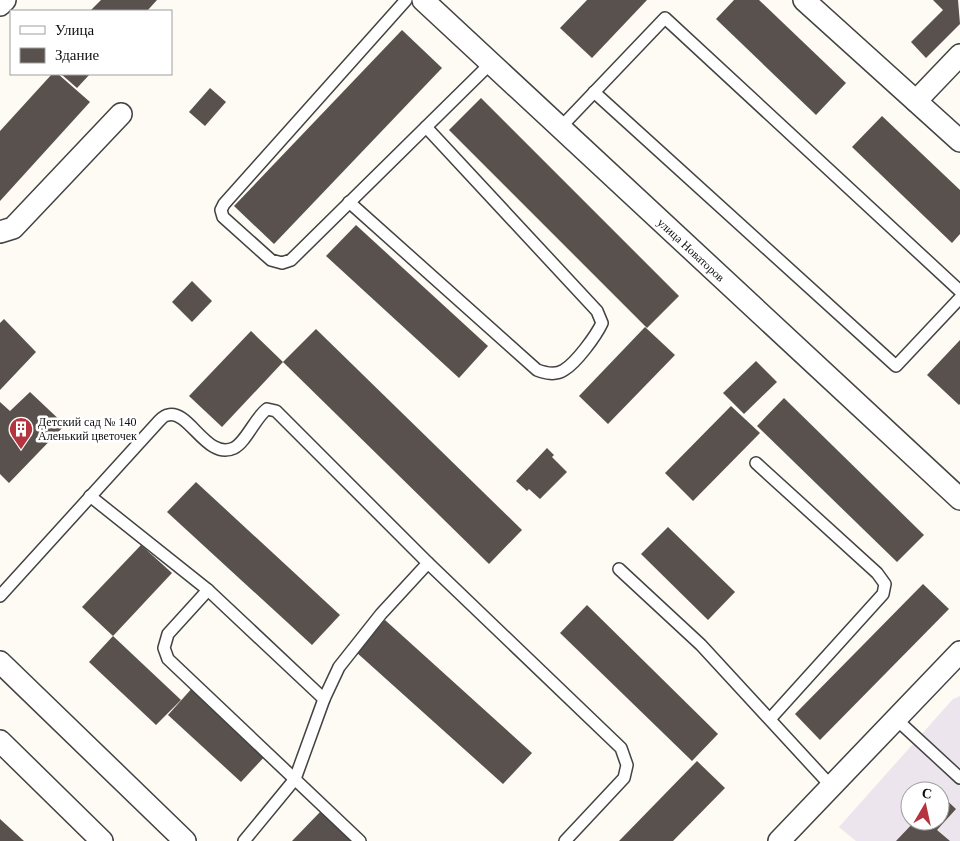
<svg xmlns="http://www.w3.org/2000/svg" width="960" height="841" font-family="Georgia,serif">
  <rect width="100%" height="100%" fill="#fefbf4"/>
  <path fill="#ece5ed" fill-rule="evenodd" d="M960 696V841H856L839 827 953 699ZM910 791H940V821H910Z"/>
  <g fill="#58514d">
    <polygon points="101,0 157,0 147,11 90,11"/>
    <polygon points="587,0 647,0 592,58 560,28"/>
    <polygon points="734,0 759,0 846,83 816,115 716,19"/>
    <polygon points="933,0 958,0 960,24 926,58 911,42 943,10"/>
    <polygon points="402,30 442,68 274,244 234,206"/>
    <polygon points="52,74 58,74 90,102 0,201 0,131"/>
    <polygon points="61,74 90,74 77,88"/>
    <polygon points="210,88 226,102 205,126 189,112"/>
    <polygon points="481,98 679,296 647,328 449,130"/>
    <polygon points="882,116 960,190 960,234 952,243 852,147"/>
    <polygon points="356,225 488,346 459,378 326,256"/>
    <polygon points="192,281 212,301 192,322 172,302"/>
    <polygon points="4,319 36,352 0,390 0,323"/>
    <polygon points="645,327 675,355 608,424 579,396"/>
    <polygon points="316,329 522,530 489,564 283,362"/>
    <polygon points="251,331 283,362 222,427 189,396"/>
    <polygon points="960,340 960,404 959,405 927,375"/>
    <polygon points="756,361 777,382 744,414 723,393"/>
    <polygon points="30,392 65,425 9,483 0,474 0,402 10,411"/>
    <polygon points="784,398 924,535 897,562 757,426"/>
    <polygon points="731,406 760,433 693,501 665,473"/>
    <polygon points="547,448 554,455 552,457 567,472 540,499 529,489 527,491 516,481"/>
    <polygon points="196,482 340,615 312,645 167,512"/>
    <polygon points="668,527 735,592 708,620 641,554"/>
    <polygon points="141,545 172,573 113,636 82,607"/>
    <polygon points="923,584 949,609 820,740 795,714"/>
    <polygon points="587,605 718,734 692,761 560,633"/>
    <polygon points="385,620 532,753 503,784 356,652"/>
    <polygon points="113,636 181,700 156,725 89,662"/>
    <polygon points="194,686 267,754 241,782 168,715"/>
    <polygon points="697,761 725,788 673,841 619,841"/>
    <polygon points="940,794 956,809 937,830 950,841 896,841 915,821 940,821"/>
    <polygon points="321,811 353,841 292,841"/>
    <polygon points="0,819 24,841 0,841"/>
  </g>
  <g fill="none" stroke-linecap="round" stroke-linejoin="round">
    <g stroke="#434343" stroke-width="14">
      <g id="lane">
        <polyline points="406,0 224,204 221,210 223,217 271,260 282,263 291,260 491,63"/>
        <polyline points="594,92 896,366 960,298"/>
        <polyline points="560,128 665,18 960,291"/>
        <path d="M349 202 537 370C545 373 555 376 564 370 576 363 596 336 602 323L597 311 426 127"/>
        <polyline points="756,463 877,573 885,584 883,594 770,719"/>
        <polyline points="90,496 208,590 168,634 164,648 168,659 360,841"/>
        <polyline points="619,569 701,645 831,786"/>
        <polyline points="208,590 324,699"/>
        <path d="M0 596 159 421C161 419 165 415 168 415 189 409 207 461 234 448 246 442 255 418 267 409L276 411 428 563 621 748 627 765 624 778 565 841"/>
        <polyline points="896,719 960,778"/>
        <polyline points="244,841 295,779 324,699 339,667 381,614 428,563"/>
      </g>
    </g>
    <g stroke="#434343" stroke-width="24">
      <g id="street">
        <polyline points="423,0 960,499"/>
        <polyline points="804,0 960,141"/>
        <polyline points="0,5 5,0"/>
        <polyline points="916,101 960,55"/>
        <polyline points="0,232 13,228 121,114"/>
        <polyline points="0,662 185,841"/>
        <polyline points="0,741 102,841"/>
        <polyline points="779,841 960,652"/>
      </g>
    </g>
    <use href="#lane" stroke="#fff" stroke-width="11"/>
    <use href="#street" stroke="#fff" stroke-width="21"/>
  </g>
  <defs>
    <g id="building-pin" transform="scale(1.25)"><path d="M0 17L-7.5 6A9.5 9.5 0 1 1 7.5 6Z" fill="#b43440" stroke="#fff"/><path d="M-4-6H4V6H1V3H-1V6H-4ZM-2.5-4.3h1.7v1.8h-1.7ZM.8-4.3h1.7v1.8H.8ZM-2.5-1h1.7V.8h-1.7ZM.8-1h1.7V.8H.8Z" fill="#fff"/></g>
  </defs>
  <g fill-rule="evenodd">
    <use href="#building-pin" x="21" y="429"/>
  </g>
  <g text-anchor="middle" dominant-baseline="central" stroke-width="5" stroke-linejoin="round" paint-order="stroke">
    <g font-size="12" fill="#101010" stroke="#fff">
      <text transform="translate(691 250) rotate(43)">улица Новаторов</text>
    </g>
    <g font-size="12" fill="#101010" stroke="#fff" text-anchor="start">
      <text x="38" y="422">Детский сад № 140<tspan x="38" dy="14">Аленький цветочек</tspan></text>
    </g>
  </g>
  <rect x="10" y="10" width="162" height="65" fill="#ffffff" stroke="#9f9f9f"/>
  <rect x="20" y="26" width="25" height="8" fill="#ffffff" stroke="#9f9f9f"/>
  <text x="55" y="35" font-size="15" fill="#101010">Улица</text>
  <rect x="20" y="48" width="25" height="15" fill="#58514d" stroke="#9f9f9f"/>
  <text x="55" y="60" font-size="15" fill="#101010">Здание</text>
  <g transform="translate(925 806) rotate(9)"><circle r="24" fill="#ffffff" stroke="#9f9f9f"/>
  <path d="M0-4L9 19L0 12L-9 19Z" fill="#b43440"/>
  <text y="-8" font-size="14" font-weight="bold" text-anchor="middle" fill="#101010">С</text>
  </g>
</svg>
